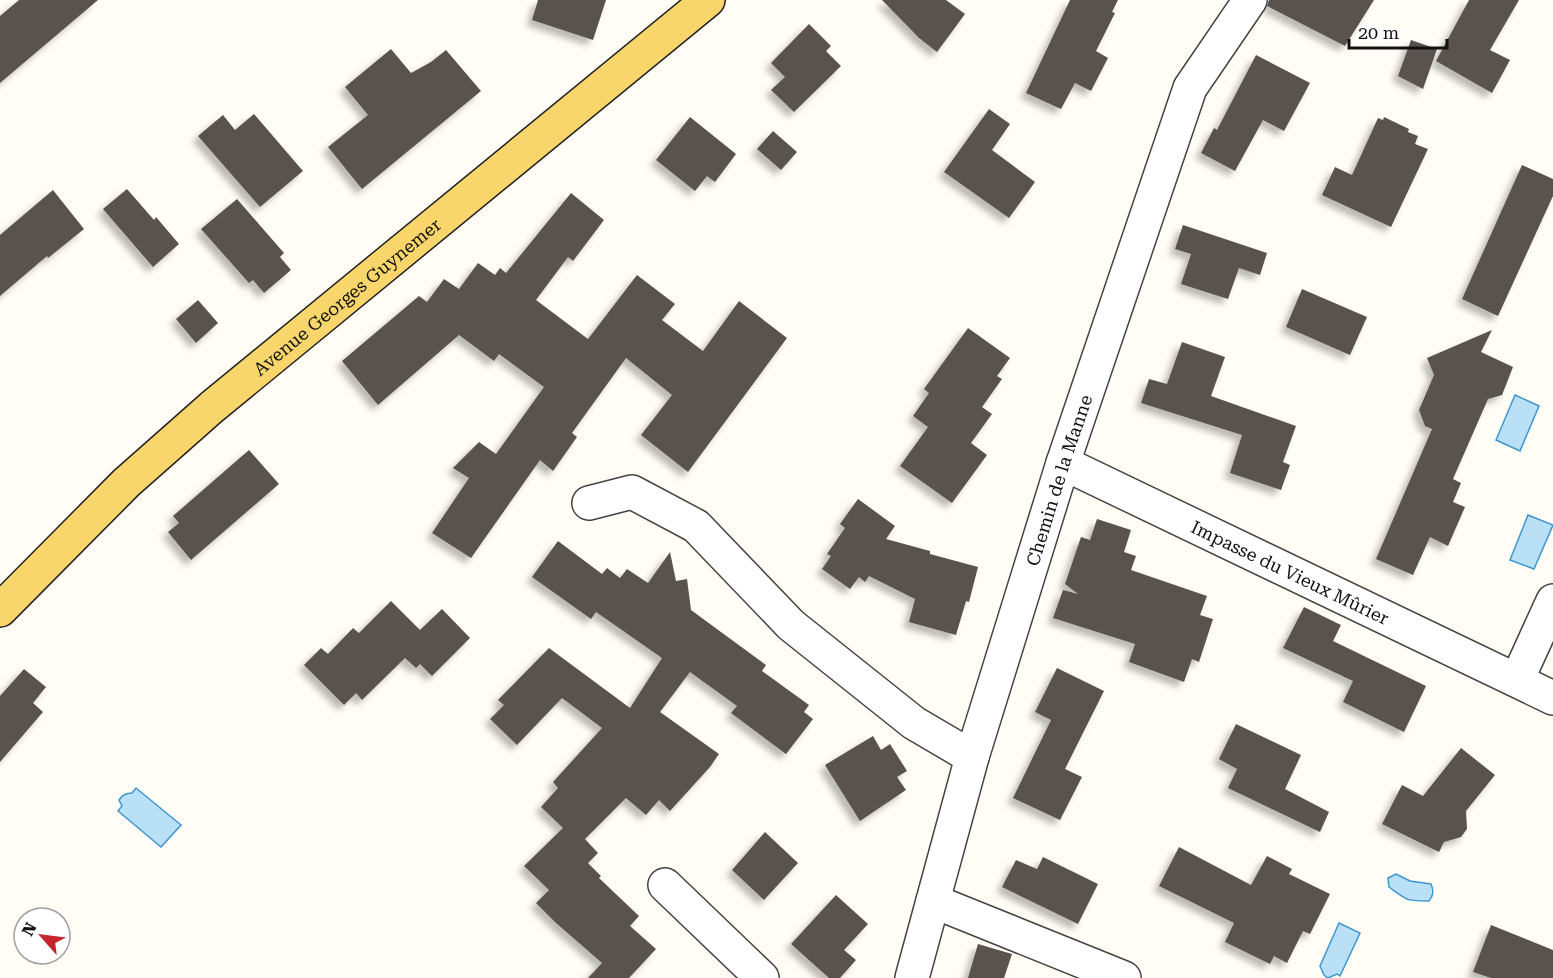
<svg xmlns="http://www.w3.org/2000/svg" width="1553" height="978" font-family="'Roboto Serif',serif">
  <defs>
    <filter id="shadow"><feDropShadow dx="-5.5" dy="5.5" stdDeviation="3" flood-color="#0004"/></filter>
  </defs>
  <rect width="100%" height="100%" fill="#fffdf5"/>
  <g fill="#b9e0f7" stroke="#3f96cf" stroke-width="1.5">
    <polygon points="1515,395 1539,406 1520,451 1496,440"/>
    <polygon points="1528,515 1553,525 1534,569 1510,560"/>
    <path d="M136 788 181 825 161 847 118 811 122 806 119 800C122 795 126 793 132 793Z"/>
    <path d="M1396 874 1410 881 1431 884C1434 890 1434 895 1429 901 1406 901 1408 901 1389 887L1388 878Z"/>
    <polygon points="1339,923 1360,933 1340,976 1337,974 1328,978 1324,975 1320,966"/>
  </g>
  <g fill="#5a524d" filter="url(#shadow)">
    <polygon points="19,0 98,0 0,83 0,16"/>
    <polygon points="538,0 606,0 593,40 532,20"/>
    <polygon points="882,0 946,0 965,14 937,52 919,38"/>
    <polygon points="1070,0 1118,0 1112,12 1115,13 1096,51 1108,58 1091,91 1075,83 1061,109 1026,93"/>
    <polygon points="1269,0 1374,0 1345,46 1267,6"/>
    <polygon points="1469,0 1519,0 1490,50 1510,60 1492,93 1436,61"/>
    <polygon points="809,24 831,46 826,51 841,66 794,112 771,90 785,77 771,63"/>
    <polygon points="1411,40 1437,49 1423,89 1398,76"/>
    <polygon points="391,49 411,73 431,62 446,50 481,91 362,189 328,147 368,115 345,87"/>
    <polygon points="1256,55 1310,83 1284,131 1263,120 1235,171 1201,153 1214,128 1217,130"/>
    <polygon points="989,109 1010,124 992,150 1035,182 1009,218 944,172"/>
    <polygon points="254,114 303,171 260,207 198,136 223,115 235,130"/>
    <polygon points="690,117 736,154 715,182 707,176 695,191 656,160"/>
    <polygon points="1384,117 1409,129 1408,132 1418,136 1415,144 1428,149 1391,227 1322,195 1335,167 1352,175 1378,118 1383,120"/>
    <polygon points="773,131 797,152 781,170 757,149"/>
    <polygon points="1522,165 1553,179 1553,196 1498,316 1462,299"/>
    <polygon points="127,189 154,220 156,217 179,244 153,267 103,209"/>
    <polygon points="53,190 84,229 48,258 47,256 0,296 0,235"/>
    <polygon points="571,193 604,220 573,261 568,257 536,300 588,339 637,275 675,304 662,320 703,351 739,301 787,338 688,472 641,435 672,395 626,358 572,433 577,437 553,471 540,460 471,558 432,533 469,478 453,468 479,442 496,454 544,387 499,354 494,361 459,335 378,405 342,361 419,296 427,302 444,279 459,289 478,263 495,275 500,268 506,273"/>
    <polygon points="237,199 284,253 280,257 291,270 264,293 253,280 249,283 201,229"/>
    <polygon points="1183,225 1267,253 1260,275 1239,268 1228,299 1181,284 1191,254 1175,249"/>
    <polygon points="1302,289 1367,317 1350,355 1286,327"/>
    <polygon points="198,300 218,323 196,343 176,319"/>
    <polygon points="968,328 1010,358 997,376 1002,379 982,407 992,414 971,443 987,455 952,503 900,466 928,427 913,416 929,393 924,389"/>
    <polygon points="1492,330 1481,352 1513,367 1502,395 1488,399 1453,479 1461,483 1453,502 1465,507 1448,546 1430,537 1413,575 1376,559 1432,429 1425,426 1419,410 1434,375 1427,358"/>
    <polygon points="1182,342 1225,357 1211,396 1296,426 1283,462 1290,465 1281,490 1230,473 1242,435 1141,403 1149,379 1167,384"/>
    <polygon points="249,450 279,484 191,560 168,532 179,523 173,516"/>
    <polygon points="858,499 895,526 886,539 930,551 930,554 978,567 969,602 966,601 956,635 909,622 915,599 869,576 865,582 859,577 850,589 822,569 831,556 827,554 845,528 840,524"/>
    <polygon points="1097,519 1131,530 1124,552 1136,556 1131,570 1207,596 1200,615 1213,619 1199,662 1192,659 1184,682 1129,662 1135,644 1053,618 1063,590 1078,594 1065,584 1081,537 1090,540"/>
    <polygon points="558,541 602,574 607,568 620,578 627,569 648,583 670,552 676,581 687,579 691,610 766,665 762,671 809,705 804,712 813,719 786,754 731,713 737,706 690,672 660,712 719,754 710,767 670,811 659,800 646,815 626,798 585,839 598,853 588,863 601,876 599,878 639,916 630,926 656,949 629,978 588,978 602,963 556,923 536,903 549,890 524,866 563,828 541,807 558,788 553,782 602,728 562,698 517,745 490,719 504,705 498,700 549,648 630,708 662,658 596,612 591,619 532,577"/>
    <polygon points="391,601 420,630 442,609 470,638 432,676 420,664 416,668 405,658 362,700 356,693 344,705 304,665 321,648 328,654 353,628 359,633"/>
    <polygon points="1304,607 1341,625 1333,641 1426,686 1404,732 1343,702 1353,681 1283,648"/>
    <polygon points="1057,668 1104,691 1065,769 1082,777 1060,820 1013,798 1051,720 1035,712"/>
    <polygon points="24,669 46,687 33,703 43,712 0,762 0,696"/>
    <polygon points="1236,724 1301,755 1285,789 1329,812 1320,832 1228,788 1237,769 1219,759"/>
    <polygon points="873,736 881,750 890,744 907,771 897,777 906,790 860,821 825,765"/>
    <polygon points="1461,748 1495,775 1466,811 1467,829 1461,837 1444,842 1439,852 1382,824 1402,785 1423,796"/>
    <polygon points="765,832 798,863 764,900 732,870"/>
    <polygon points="1179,847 1251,885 1267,856 1292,869 1289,874 1330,894 1310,934 1303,931 1287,963 1274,956 1270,964 1225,942 1234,923 1159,886"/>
    <polygon points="1043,857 1098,884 1078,924 1002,887 1016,860 1037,869"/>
    <polygon points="836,895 868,924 844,950 856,960 840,978 829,978 791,944"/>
    <polygon points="1491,925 1553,950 1553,978 1491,978 1473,972"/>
    <polygon points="978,944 1012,954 1004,978 968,978"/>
  </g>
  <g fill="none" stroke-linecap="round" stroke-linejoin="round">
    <g stroke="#444" stroke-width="36">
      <g id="minor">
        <path id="s1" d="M1063 463 1553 698"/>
        <polyline points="589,503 632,492 696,526 791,625 914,723 972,757"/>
        <polyline points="1517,680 1553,601"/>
        <polyline points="665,885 762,978"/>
        <polyline points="933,901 1124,978"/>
        <path id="s2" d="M912 978 972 757 1063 463 1190 88 1250 0"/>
      </g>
    </g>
    <g stroke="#222" stroke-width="36">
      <g id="major">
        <path id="s3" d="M0 610 126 483 212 407 708 0"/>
      </g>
    </g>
    <use href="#minor" stroke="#fff" stroke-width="33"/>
    <use href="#major" stroke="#f9d66b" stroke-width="33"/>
  </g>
  <g text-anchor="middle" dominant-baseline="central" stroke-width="6" stroke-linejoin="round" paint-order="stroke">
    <g font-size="18" fill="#111" stroke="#fff">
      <text stroke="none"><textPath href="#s3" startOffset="468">Avenue Georges Guynemer</textPath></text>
      <text stroke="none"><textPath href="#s2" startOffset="519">Chemin de la Manne</textPath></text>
      <text stroke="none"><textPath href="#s1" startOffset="252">Impasse du Vieux Mûrier</textPath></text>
    </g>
  </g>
  <g transform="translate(42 936) rotate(298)"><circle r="28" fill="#ffffff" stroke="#a0a0a0" stroke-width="1.5"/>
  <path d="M0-4.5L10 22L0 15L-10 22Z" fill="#c4262e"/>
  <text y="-9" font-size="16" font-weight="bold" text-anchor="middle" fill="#111111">N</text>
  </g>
  <path d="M1349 39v9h98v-9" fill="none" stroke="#111111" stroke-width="3"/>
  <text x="1358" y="39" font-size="18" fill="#111111" stroke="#ffffff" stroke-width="4.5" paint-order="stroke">20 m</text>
</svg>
